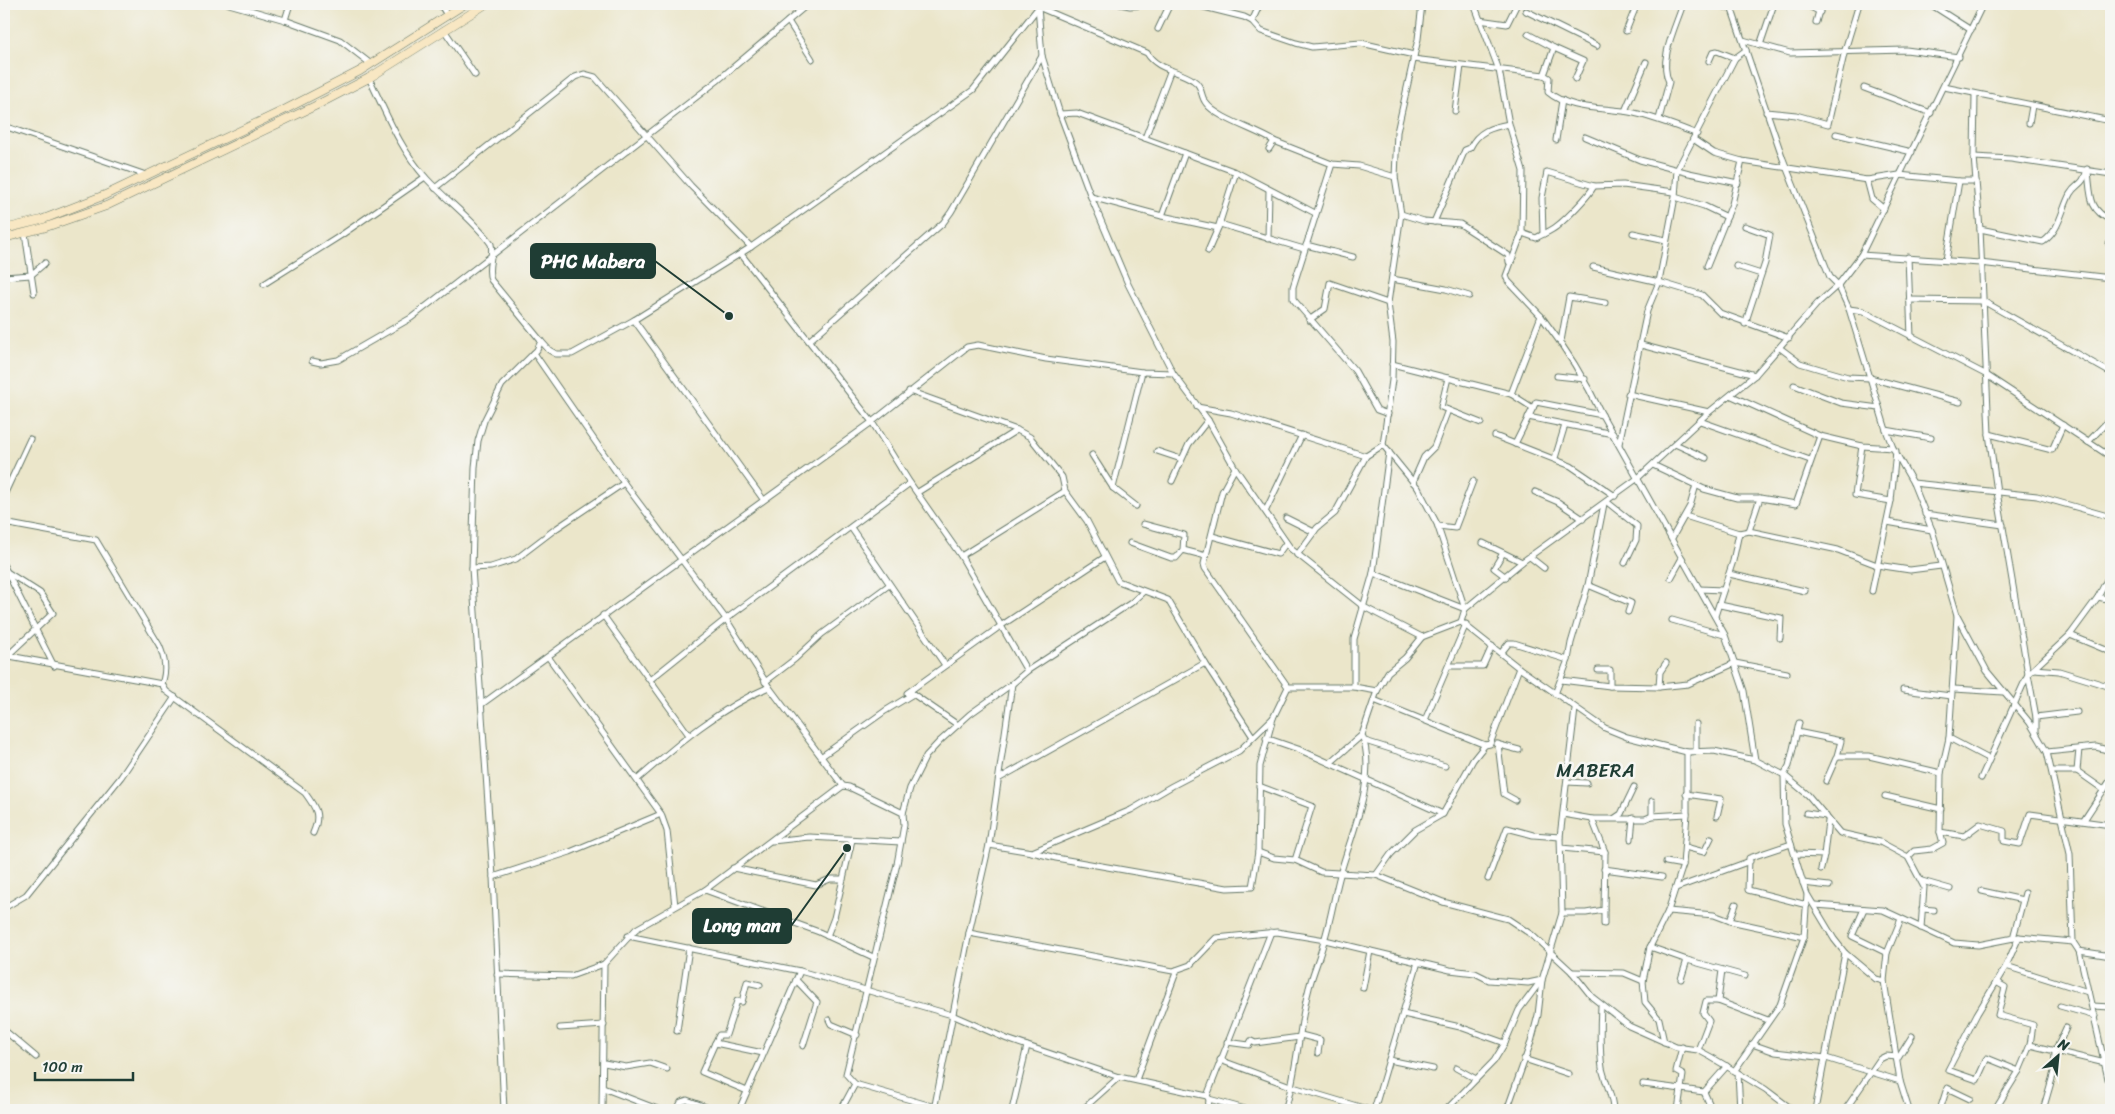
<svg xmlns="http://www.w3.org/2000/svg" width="2115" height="1114" font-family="Sriracha,sans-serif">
  <rect width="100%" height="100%" fill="#f6f6f2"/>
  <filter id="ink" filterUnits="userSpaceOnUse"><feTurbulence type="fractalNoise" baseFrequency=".02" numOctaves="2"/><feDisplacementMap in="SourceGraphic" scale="10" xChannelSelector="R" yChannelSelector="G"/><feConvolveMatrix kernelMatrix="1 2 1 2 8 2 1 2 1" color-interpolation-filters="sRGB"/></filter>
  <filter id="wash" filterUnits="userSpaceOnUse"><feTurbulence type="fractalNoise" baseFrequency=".0096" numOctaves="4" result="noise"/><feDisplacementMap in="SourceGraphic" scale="20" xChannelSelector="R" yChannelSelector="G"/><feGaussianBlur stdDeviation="1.12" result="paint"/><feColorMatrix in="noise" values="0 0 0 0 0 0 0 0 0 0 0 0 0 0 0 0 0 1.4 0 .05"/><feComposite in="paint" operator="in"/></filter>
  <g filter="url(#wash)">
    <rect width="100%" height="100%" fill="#ebe6ca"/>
  </g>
  <g filter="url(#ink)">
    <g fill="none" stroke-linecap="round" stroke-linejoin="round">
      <g stroke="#667868" stroke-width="7">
        <g id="minor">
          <polyline points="229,4 285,20 340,40 371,64"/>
          <polyline points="440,4 447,15"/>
          <polyline points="1120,4 1130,6 1162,4"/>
          <polyline points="1192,4 1244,17 1252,21 1261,31 1296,43 1312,47 1361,43 1414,55"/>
          <polyline points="1714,4 1732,9"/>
          <polyline points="1730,4 1783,159 1830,277 1838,285 1849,309 1886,430 1893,448 1913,483 1932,530 1957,615 1987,671 2030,723 2047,752 2070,854 2073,942 2079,951 2111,1092"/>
          <polyline points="1805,4 1820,12"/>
          <polyline points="1930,4 1971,30"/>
          <polyline points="1038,7 1042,56 1060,114 1091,197 1128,284 1173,373 1208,420 1235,468 1291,549 1364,607 1422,637"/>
          <path d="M1038 7 1147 53C1157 70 1178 70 1193 80 1203 86 1200 96 1206 103 1216 118 1257 130 1274 141"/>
          <polyline points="1526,11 1597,46"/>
          <polyline points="285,20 290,4"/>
          <polyline points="1479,20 1507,24 1517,4"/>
          <polyline points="788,21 812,59"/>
          <polyline points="1252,21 1260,4"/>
          <polyline points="1816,22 1821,4"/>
          <polyline points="1158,29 1170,4"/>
          <polyline points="444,30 475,75"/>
          <polyline points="1626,31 1637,4"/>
          <path d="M1528 34 1554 48 1544 75 1549 78 1548 92C1570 111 1607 107 1634 113 1656 118 1676 126 1697 134"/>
          <polyline points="1743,40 1790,53 1906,50 1959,57"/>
          <polyline points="1760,45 1774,4"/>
          <polyline points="1554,48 1583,61 1575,79"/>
          <polyline points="1413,59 1544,75"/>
          <polyline points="1709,61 1713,52 1717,51 1735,58"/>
          <path d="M369 78C386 113 400 149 426 178 447 201 473 219 491 244 494 257 486 267 491 280L541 341 537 350 502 385 484 421 478 441 475 467 472 568 493 877 504 1110"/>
          <polyline points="1944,87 2111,121"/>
          <polyline points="1864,88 1931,113"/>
          <polyline points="1975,94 1974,157 1980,229 1989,434 1997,492 2028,674 1981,778"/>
          <polyline points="1455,111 1461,66"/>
          <polyline points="1625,111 1646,62"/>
          <polyline points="1766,112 1796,115 1828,124 1845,50 1859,4"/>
          <polyline points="1060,114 1077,113 1236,172 1315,213"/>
          <path d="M1659 119 1669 82C1658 60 1676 26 1683 4"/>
          <polyline points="2029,123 2032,106"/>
          <polyline points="4,126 146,175"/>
          <polyline points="1836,134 1912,152"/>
          <polyline points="1585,137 1640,160 1689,173 1738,183"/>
          <polyline points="1145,138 1170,72"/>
          <polyline points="1693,139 1714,153 1742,161 1867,180 1899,175 1959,181 1976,181"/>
          <polyline points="1556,140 1562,100"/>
          <polyline points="1269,149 1274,141 1332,164 1359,166 1395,177"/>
          <polyline points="1974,157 2011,159 2111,174"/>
          <polyline points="1332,164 1293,287 1293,299 1355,371 1377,410 1388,414"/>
          <path d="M2088 172C2091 194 2088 210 2111 220"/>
          <polyline points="1867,180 1872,199 1884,209"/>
          <polyline points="435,188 575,77 584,74 595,77 691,186 751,247"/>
          <polyline points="1091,197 1162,216 1218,228 1236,172"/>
          <polyline points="1675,197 1704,206 1727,217"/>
          <polyline points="1401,214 1424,221 1460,224 1508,255 1509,262"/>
          <polyline points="1162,216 1185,153"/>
          <path d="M1434 222 1465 150 1470 148C1478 131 1492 127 1509 124"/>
          <polyline points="1220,224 1304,249"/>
          <path d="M1980 229 2043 242C2060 230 2061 211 2070 194 2077 182 2083 187 2087 169"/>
          <polyline points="25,233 34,293"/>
          <path d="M1522 233 1536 238C1543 234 1551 231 1557 226 1566 219 1589 196 1594 186"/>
          <polyline points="1633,233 1666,240"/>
          <polyline points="1543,234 1542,198 1547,172 1594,186 1623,185 1674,192"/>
          <polyline points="1268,239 1269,190"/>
          <polyline points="2109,244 2111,244"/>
          <polyline points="1306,245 1353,257"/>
          <polyline points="1208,251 1218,228"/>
          <polyline points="741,254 872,422 910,483 961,556 1027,671"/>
          <polyline points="1861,255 1980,263 2111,278"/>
          <polyline points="1908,257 1911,337"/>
          <polyline points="1946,260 1959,181"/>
          <polyline points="1707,266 1732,204 1742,161"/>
          <polyline points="1736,266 1761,274"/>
          <polyline points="1593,267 1659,282 1702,295 1720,313 1789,338"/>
          <polyline points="4,277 31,275 45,263"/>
          <polyline points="1392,279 1446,289 1469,296"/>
          <polyline points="264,284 340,236 425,177"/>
          <polyline points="1909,300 1983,301 2111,373"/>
          <polyline points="1849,309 1863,311 1985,374 2111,457"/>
          <path d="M1541 316C1565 347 1585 379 1602 415L1725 635 1744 691 1755 760"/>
          <polyline points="634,320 763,499"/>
          <polyline points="1309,320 1325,309 1330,283 1388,303"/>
          <polyline points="1745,324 1765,263 1770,235 1745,226"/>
          <polyline points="810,340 943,223 951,212 1042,56"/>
          <polyline points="541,341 549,350 556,354 572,354 634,320 751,247 973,90 1041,4"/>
          <polyline points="1561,341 1569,297 1605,303"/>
          <polyline points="1641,345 1755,375"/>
          <polyline points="1780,348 1800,363 1820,369 1848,377 1870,378 1960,402"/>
          <polyline points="534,353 624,483 726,619 769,687 843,786 849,787 903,813"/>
          <polyline points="312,361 321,363 338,360 411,318 717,81 808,4"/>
          <polyline points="1392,364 1511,394 1541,316 1508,281 1506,276 1522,233 1523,171 1509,124 1499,70 1474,4"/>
          <polyline points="1557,376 1585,379"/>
          <polyline points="1794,385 1841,403 1879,408"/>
          <polyline points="909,391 1017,430 1030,437 1062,477 1065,491 1087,521 1118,581 1168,600 1205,663 1253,737"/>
          <polyline points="1511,394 1533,408 1515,444"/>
          <polyline points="1628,394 1709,412"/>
          <polyline points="1732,396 1820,436 1862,446 1893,448"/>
          <polyline points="1197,407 1231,413 1366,456"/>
          <polyline points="1533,408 1536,402 1602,415"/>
          <polyline points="1448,410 1481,423"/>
          <polyline points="1528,417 1613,434"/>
          <polyline points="1700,421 1810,460"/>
          <polyline points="1886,430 1931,438"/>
          <polyline points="1989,434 2052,450 2063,425"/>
          <polyline points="1495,436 1571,466 1615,496"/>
          <polyline points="2088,442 2111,418"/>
          <polyline points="1619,444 1647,311 1659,282 1675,197 1677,170 1735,58 1746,50"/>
          <polyline points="1675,444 1706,458"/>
          <polyline points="1383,445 1418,488 1437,524 1465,609"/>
          <polyline points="1862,446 1855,495 1891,501"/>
          <polyline points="1157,451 1181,459"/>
          <polyline points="1092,455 1113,488 1136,506"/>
          <polyline points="1555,458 1565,425"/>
          <polyline points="1653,465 1704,489 1737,498 1760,498 1796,504 1820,436"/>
          <polyline points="1235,468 1222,492 1204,564 1205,568 1288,687"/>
          <polyline points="1172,481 1189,444 1208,420"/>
          <polyline points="1413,482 1424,457 1434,447 1448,410 1441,407 1448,378"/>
          <polyline points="1913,483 2037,496 2111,517"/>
          <polyline points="1113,488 1142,372"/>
          <polyline points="918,492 1017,430"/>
          <polyline points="1535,492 1558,502 1583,519"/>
          <polyline points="4,495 30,439"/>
          <polyline points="1607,502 1637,526 1636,540 1625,563"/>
          <polyline points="1266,510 1302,435"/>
          <polyline points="1925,514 2003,525"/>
          <polyline points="1685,516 1739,533 1749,531 1838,550 1877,565 1910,570 1941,566"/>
          <polyline points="1286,518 1314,532"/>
          <polyline points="1887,522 1932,530"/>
          <path d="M4 523 96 540 159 645C165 659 167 669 162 684"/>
          <polyline points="1143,524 1184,535 1183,550"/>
          <polyline points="1438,526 1455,528 1473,481"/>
          <polyline points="852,529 945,665"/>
          <polyline points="1749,531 1760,498"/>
          <polyline points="1212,536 1278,554 1286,543"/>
          <polyline points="1672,538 1690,506 1696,485"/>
          <polyline points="1130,543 1171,558 1176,558 1183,550 1206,556"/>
          <polyline points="1483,543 1522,562"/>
          <polyline points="1503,553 1494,568 1506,577"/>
          <polyline points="1297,555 1317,528 1335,513 1366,456 1383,445 1392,380 1393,342 1388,303 1401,214 1395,177 1397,132 1418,39 1422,4"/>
          <polyline points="961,556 1065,491"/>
          <polyline points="1530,557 1544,568"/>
          <polyline points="4,566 54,666"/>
          <polyline points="472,568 491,567 516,559 554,530 624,483"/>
          <polyline points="1373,573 1465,609"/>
          <polyline points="1729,574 1805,591"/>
          <polyline points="1671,578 1682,558"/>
          <polyline points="1588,585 1631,603 1628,612"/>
          <polyline points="1699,589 1723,590"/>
          <polyline points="1872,591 1891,501 1896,451"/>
          <polyline points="2098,597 2111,600"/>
          <polyline points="1720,605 1781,618 1780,638"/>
          <polyline points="603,615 689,735"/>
          <polyline points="1715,616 1733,561 1739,533"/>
          <polyline points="1672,620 1724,635"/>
          <polyline points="1461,622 1519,668 1605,728 1627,737 1687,752 1714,751 1755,760 1784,775 1808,795 1840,833 1880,842 1908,857 1924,887 1921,928"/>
          <polyline points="2070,635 2111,652"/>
          <polyline points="1501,653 1509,643 1514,643 1568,660"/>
          <path d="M4 655 162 684 166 691 305 793C316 808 321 815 313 833"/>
          <polyline points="549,658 661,814 667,831 675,906"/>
          <polyline points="4,659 53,613 40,593 7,572"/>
          <polyline points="1450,666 1483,666 1492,646"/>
          <polyline points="2034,669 2059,671 2111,687"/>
          <polyline points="1598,670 1610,670 1610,686"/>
          <polyline points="651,679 726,619 910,483"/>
          <polyline points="1561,680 1610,686 1659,687 1688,684 1735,663 1787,673"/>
          <polyline points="765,682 795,659 822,634 889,585"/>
          <polyline points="1288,687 1354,687 1377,691"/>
          <polyline points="1354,687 1354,639 1373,573 1389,452"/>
          <polyline points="1659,687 1660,672 1666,663"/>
          <polyline points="1954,689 2003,692"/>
          <polyline points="1903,690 1951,696"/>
          <polyline points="913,694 958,725"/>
          <polyline points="1555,694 1568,660 1571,643 1588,585 1604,504"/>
          <polyline points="1374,700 1485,745"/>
          <polyline points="482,704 872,422 967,347 978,345 1046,359 1142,372 1173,373"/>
          <polyline points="2036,717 2077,712"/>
          <polyline points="1425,720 1466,624"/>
          <polyline points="1799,723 1789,766 1784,775 1785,824 1803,883 1807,894 1834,939 1845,953 1876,979 1884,981 1900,1081 1909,1110"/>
          <polyline points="1696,724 1696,751"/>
          <polyline points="1797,732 1841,741 1837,756"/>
          <polyline points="2036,733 2036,717 2028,674 2070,635 2098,597 2111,572"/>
          <polyline points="1266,738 1298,749 1443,814"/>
          <polyline points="1949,738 1989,759"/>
          <polyline points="1365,741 1445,766"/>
          <polyline points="1496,744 1519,750"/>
          <polyline points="1498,744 1504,794 1515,800"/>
          <polyline points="2079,749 2077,771 2104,790"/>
          <polyline points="2047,752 2096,747 2111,751"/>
          <polyline points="822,756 885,711 913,694 907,693 1002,625 1105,557"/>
          <polyline points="1330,763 1362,735"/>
          <polyline points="2052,771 2077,771"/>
          <polyline points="1000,778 1205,663"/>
          <path d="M638 779C678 744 719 708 769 687"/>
          <polyline points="1826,781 1837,756 1869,756 1941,773"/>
          <polyline points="1567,782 1587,783"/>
          <polyline points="1259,786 1312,806 1295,860"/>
          <polyline points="1686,794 1721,799 1717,816"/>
          <polyline points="1885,796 1941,809"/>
          <polyline points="1806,813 1826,816"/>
          <polyline points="1563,814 1592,819 1645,819 1652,816 1687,814"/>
          <polyline points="1652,816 1652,801"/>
          <polyline points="1615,818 1621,814 1634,787"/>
          <polyline points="2084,820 2111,779"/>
          <polyline points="1940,832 1964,836 1980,824 2004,831 2004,841 2020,844 2030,814 2111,825"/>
          <polyline points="1631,839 1633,818"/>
          <polyline points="772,841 809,837 901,842"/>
          <polyline points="1791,844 1749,858 1748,890 1807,905"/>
          <polyline points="989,845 1032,852 1131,810 1172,786 1239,751 1273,718 1288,687"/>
          <polyline points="1685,847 1704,852 1711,838"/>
          <polyline points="1561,848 1605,852"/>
          <polyline points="1032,852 1056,858 1227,888 1252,887 1258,852 1260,766 1273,718"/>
          <polyline points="1258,852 1274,858 1295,860 1321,872 1376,875 1443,902 1508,919 1532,935 1572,972 1592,997 1629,1026 1676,1047 1698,1050 1711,1057 1765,1089 1793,1110"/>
          <polyline points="1795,854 1824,855 1821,869"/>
          <polyline points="1824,855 1828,821"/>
          <polyline points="1908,857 1914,851 1932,849 1943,843 1940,832 1941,773 1949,738 1957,616"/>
          <polyline points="1666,862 1683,865"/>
          <polyline points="733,868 816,885 830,879 843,879"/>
          <polyline points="1604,869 1662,877"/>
          <polyline points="1376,875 1391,854 1415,830 1443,814 1473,760 1485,745 1490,744 1519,668"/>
          <polyline points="493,877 570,852 661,814"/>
          <polyline points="1488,879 1507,828 1533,835 1560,837"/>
          <polyline points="1922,881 1950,889"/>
          <polyline points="1803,883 1829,886"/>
          <polyline points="1676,888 1750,861"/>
          <polyline points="705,890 819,932 873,957"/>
          <polyline points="1982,891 2023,900"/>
          <polyline points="1815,905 1883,910 1954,943 1978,945 2019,937 2073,942"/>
          <polyline points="4,908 26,895 121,777 175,697"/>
          <polyline points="1864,909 1852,936 1887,953"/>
          <polyline points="1922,909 1934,910"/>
          <polyline points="1604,910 1604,924"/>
          <polyline points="1668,911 1714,915 1730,921 1804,937"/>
          <polyline points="1562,913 1586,913 1604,910 1605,852 1592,819"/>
          <polyline points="1730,921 1736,904"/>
          <polyline points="969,933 1173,971 1190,965 1216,938 1277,932 1325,940 1450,970 1475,973 1489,980 1528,983 1542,980"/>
          <polyline points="628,936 800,971 952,1015 1007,1039 1119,1077 1207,1096"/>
          <polyline points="827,936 834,918 852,840"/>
          <polyline points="2013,938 2025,893"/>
          <polyline points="1650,947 1687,960 1745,976"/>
          <polyline points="2079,951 2111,956"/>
          <polyline points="2006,966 2088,992"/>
          <polyline points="1572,972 1624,973 1643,981"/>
          <polyline points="497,974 571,976 604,964 636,929 705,890 843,786"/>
          <polyline points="1681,979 1687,960"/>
          <polyline points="796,980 817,1002 803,1046"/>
          <polyline points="1884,981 1887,953 1901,919"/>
          <polyline points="1996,982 2005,987 1998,1015 2033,1025 2030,1045"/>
          <polyline points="1363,988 1370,951"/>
          <polyline points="1718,1001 1722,970"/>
          <path d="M1601 1006C1600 1027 1599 1047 1602 1068 1605 1082 1613 1096 1613 1110"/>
          <polyline points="2060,1006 2095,1016"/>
          <polyline points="2092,1006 2111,1007"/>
          <polyline points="1403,1014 1460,1027 1505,1043"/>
          <polyline points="829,1020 831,1024 857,1035"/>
          <polyline points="560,1028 604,1025"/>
          <polyline points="4,1030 36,1057"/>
          <polyline points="677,1031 689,948"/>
          <polyline points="1301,1035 1320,1040 1318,1053"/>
          <polyline points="1227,1042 1249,1045 1251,1041 1255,1043 1300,1037"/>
          <polyline points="1664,1042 1659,1019 1645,1002 1643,981 1650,947 1668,911 1683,865 1687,814 1687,752"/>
          <polyline points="715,1043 719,1035 726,1035 737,1001 742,1002 747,982 760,985"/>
          <polyline points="1752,1044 1775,1052 1826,1058 1900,1081"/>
          <polyline points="1698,1050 1709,1021 1703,1013 1706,1001 1718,1001 1768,1020"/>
          <polyline points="1524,1059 1569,1074"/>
          <polyline points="1220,1060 1293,1087 1370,1110"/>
          <polyline points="1389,1060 1433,1069"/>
          <polyline points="1897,1060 1912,1036"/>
          <polyline points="604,1063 626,1067 650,1063 667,1069"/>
          <polyline points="1456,1068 1476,1079"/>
          <polyline points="1735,1070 1780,1005 1804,937 1807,895"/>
          <polyline points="2019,1071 1987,1058 1977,1080 1948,1070 1977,1014 2006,966 2019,937"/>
          <polyline points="1738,1073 1740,1110"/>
          <polyline points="1136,1080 1177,970"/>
          <polyline points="1643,1084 1704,1092"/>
          <polyline points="603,1088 660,1110"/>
          <polyline points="747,1091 702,1072 715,1043 763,1053"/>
          <polyline points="1209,1099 1249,1110"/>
          <polyline points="1709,1103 1704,1092 1727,1066"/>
          <polyline points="935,1107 855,1084 846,1074 897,864 904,825 903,813 910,788 926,756 940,741 970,714 1012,684 1027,671 1131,603 1143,592"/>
          <polyline points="602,1110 604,964"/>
          <polyline points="677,1110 681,1102 687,1100 714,1110"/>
          <polyline points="739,1110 800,971"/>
          <polyline points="841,1110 855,1084"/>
          <polyline points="934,1110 969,933 989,845 1012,684"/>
          <polyline points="1012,1110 1027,1046"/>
          <polyline points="1082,1110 1119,1077"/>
          <polyline points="1208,1110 1209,1099 1207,1096 1271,932"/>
          <path d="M1285 1110C1298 1070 1298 1028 1309 988 1313 972 1320 957 1324 941 1331 919 1334 897 1340 875 1351 834 1378 777 1362 735L1377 691 1388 672 1405 658 1422 637 1461 622 1465 609 1522 562 1638 478 1709 412 1755 375 1818 303 1838 285 1861 255 1983 4"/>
          <polyline points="1374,1110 1418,962"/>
          <polyline points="1446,1110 1494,1061 1505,1043 1519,1010 1540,982"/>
          <polyline points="1507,1110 1531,1042 1538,1015 1542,980 1562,913 1560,837 1575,709"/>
          <polyline points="1678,1110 1683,1075 1676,1071 1682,1047"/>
          <polyline points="1815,1110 1845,953"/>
          <polyline points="1845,1110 1880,1059 1886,1056 1897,1057"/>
          <polyline points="1940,1110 1947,1088 1970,1099"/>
          <polyline points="1995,1110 2019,1071 2030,1045 2105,1063"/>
          <polyline points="2043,1110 2054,1072 2055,1052 2066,1028"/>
        </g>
      </g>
      <g stroke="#667868" stroke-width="9">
        <g id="secondary">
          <polyline points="4,229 41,220 105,195 282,111 360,71 465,4"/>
          <polyline points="4,238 43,228 106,206 315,106 369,78 486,4"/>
        </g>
      </g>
      <use href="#minor" stroke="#fff" stroke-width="5"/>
      <use href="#secondary" stroke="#f8e7c3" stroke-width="8"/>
    </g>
  </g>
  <g text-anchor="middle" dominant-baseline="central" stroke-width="5" stroke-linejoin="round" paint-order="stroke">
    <g font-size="19" letter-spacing="1" fill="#1f3d34" stroke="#f6f6f2">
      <text x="1596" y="770">MABERA</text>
    </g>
  </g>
  <path fill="none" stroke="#1f3d34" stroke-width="2" d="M729 316L655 261M847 848L791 926"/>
  <g fill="#1f3d34" stroke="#f6f6f2" stroke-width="2">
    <circle cx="729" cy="316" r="5"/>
    <circle cx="847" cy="848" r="5"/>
  </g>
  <g fill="#1f3d34" stroke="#1f3d34" stroke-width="2">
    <rect x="531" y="244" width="124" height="34" rx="5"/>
    <rect x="693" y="909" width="98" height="34" rx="5"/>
  </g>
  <g font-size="19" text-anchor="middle" font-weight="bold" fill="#fff">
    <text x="593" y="268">PHC Mabera</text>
    <text x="742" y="932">Long man</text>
  </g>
  <rect width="2115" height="1114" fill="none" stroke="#f6f6f2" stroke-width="20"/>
  <g transform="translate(2058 1056) rotate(27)" stroke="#f6f6f2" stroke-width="4" paint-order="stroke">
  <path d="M0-4L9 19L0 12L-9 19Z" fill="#1f3d34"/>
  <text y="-8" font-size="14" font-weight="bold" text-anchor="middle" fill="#1f3d34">N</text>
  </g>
  <path d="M35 1072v8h98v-8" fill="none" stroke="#1f3d34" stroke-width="2.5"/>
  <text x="42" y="1072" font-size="15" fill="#1f3d34" stroke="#f6f6f2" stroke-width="4" paint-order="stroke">100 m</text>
</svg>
